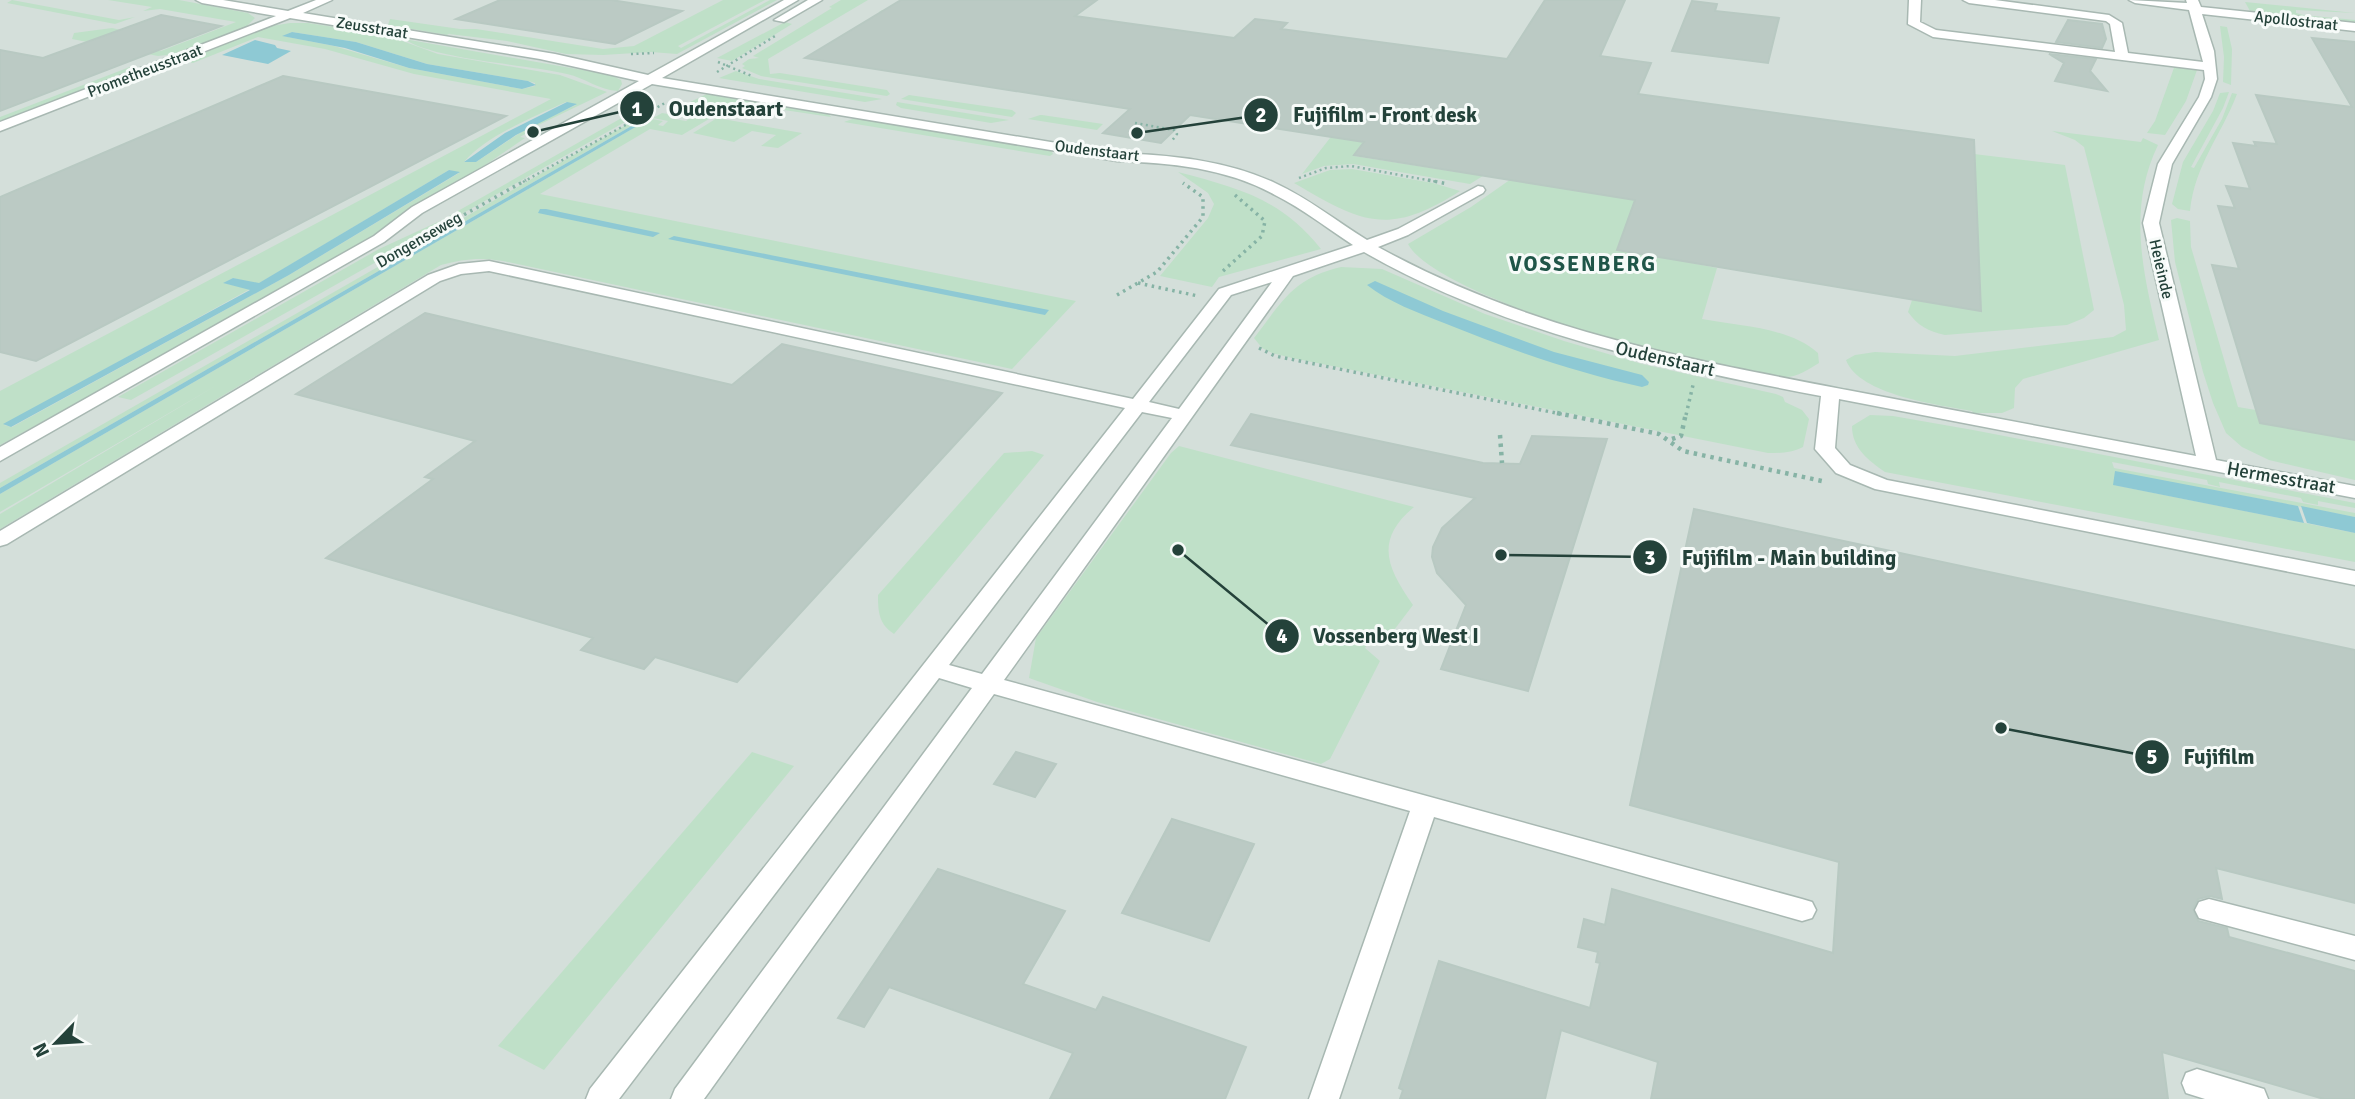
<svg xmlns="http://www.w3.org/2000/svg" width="2355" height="1099" font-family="Signika,sans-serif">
  <rect width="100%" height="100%" fill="#e6efeb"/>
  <rect fill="#d4dfda" x="0" y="0" width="2355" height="1099"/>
  <g fill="#bfe0c8" fill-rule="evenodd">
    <polygon points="12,0 119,20 135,17 115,24 7,3"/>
    <polygon points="108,0 179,0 248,13 255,18 247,26 176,54 158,56 72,39 74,33 112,28 121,30 97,39 161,51 236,22 160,9 143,11 152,7"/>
    <polygon points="723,0 765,0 678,46 681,48 770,0 777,0 677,54 651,52 603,55 566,54 507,41 449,34 452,32 447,35 388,25 390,19 460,29 476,29 603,49 634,46"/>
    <polygon points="841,0 868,0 768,59 770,74 780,73 887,90 890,94 887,96 761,76 742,68 745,66 742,64 749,59 759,58 753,56 761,51 832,8 829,7"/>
    <polygon points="2245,2 2355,13 2296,10 2296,13 2303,15 2355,20 2355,25 2250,11"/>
    <path d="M882 10 1447 90 1388 108 1354 156 1463 173 1492 124 1715 146 1682 261 1717 268 1702 319C1739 326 1789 327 1818 353L1819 363C1809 369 1798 377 1785 377 1720 376 1437 299 1408 244L1471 207 1524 170 1494 169 1470 184 1353 164 1324 166 1302 174 1365 93 1409 90 879 12Z"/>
    <polygon points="785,22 792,24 732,61 717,58"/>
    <path d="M290 23H308L386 35 438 54 560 75 607 92 528 130 530 131 520 137 525 138C363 250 176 347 0 445V391L551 99 414 74 325 49 258 37 193 63 189 62 190 56 265 27ZM292 32 356 42 427 64 528 81 535 83V86L522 89 409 68 334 46 283 36ZM566 102 576 105 529 127 476 162H464C486 136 535 116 566 102ZM449 170 459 173 289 275 12 427 4 425 250 289 224 283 233 278 258 284Z"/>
    <polygon points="2220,26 2227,27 2232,49 2231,85 2223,82 2224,57"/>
    <path d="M404 39 611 75 621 80 622 84 618 91C599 90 585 78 567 74 526 64 435 60 404 39Z"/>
    <polygon points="135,65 132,71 0,122 0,117"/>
    <polygon points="2175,65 2197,70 2186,101 2165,135 2147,133 2155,121"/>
    <polygon points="736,71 759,79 882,99 865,102 719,78"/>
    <path d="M2229 92 2223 108 2191 167 2194 168 2222 119 2232 93 2237 94C2221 136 2195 164 2190 211L2178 209 2172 204 2183 162 2213 111 2220 93Z"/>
    <path d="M709 93 828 113 831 117 736 103 682 135 650 129 540 194 1076 301 1012 369 503 261C480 257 463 259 441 265L0 529V514L217 385 0 512V494L639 125 635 124 0 488V483L640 117 663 121 658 125 663 126 668 121 653 118 662 113 674 115 669 118 686 121 706 107 686 104Z"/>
    <polygon points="909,95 1012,110 1016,113 1012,117 901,99"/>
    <polygon points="897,102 1009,120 991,123 901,108 896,105"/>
    <polygon points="648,103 657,104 131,400 118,397 379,249 442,220"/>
    <polygon points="1040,115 1042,115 1103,124 1097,130 1028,119"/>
    <polygon points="858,117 1039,148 1051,150 1053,154 1050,156 844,122"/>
    <polygon points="717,118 802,133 778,148 761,146 776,135 752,131 734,142 693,133"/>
    <path d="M2052 131 2141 142 2143 138 2158 145C2127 209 2143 273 2159 340L2023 379 2015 388 2014 408 2002 413H1973L1972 411C1939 405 1859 395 1846 360L1855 355 1875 352 1955 356 2113 337 2126 330 2124 305 2084 147 2075 140Z"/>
    <path d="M1974 154 2065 165 2094 310 2084 318 2067 325 1945 335C1928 331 1918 326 1908 312L1912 300 1980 311Z"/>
    <path d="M1352 169 1433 183 1460 191C1388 237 1362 223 1294 183L1330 170Z"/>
    <path d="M1178 172C1238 188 1280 198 1321 249L1219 277 1212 287 1160 276 1208 218 1214 204 1208 193Z"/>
    <polygon points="2177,218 2190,221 2191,247 2238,407 2344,425 2355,378 2355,480 2269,460 2242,447 2226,433 2213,403 2203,372 2175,262 2171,220"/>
    <path d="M1341 267 1382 269 1485 314 1564 341 1642 364 1776 394 1783 397 1785 402 1802 410 1809 419 1803 447C1791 453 1781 453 1768 453L1292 358 1272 353 1262 348 1254 338C1282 302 1293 278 1341 267Z"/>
    <path d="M1870 415 1893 416 1973 430 2355 503V508L2318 501V505L2303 502 2301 498 2219 482 2220 487 2208 484 2207 480 2112 462 2114 468 2355 513V517L2212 490 2114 485 2355 533V562L1885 472C1868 460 1852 448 1852 426Z"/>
    <path d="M1179 446 1414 507C1374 540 1387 568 1413 605L1391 634 1375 633 1365 648 1380 661 1330 759 1321 764 1097 702 1029 678 1036 638 1171 453Z"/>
    <path d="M1032 451 1044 455 894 634C879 624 878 613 878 595L1004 453Z"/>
    <polygon points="752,752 794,766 544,1070 498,1046"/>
  </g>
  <g fill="#8ec9d4">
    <polygon points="292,32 356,42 427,64 528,81 536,85 522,89 409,68 345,48 282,36"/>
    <polygon points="255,40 275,45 277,48 291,51 268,64 222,55"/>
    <polygon points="567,102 577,104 516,135 476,162 464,162 505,133"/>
    <polygon points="635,124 639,125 0,494 0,488"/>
    <polygon points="449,170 460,172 289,275 11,427 3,424 250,290 223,283 233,278 259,283"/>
    <polygon points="540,209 546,209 660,233 653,237 538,213"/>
    <polygon points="674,236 1049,310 1045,315 668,239"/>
    <path d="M1375 281 1443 311 1554 352 1642 375 1649 382 1648 385 1642 387C1574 372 1508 349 1444 323 1419 313 1388 302 1367 285Z"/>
    <polygon points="2115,471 2298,506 2304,523 2113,485"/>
    <polygon points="2301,506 2355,517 2355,533 2307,523"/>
  </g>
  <g fill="#bbcac4" stroke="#b8c9c2" stroke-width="2">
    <polygon points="500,0 611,0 682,11 615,44 456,19"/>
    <polygon points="901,0 1097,0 1075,16 1234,38 1255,19 1287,23 1281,29 1507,59 1545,0 1625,0 1600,56 1651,63 1638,94 1974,140 1981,311 1617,250 1635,200 1354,155 1364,142 1190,115 1161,143 1103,133 1130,109 805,58"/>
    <polygon points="1692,1 1717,4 1715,11 1779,18 1768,63 1672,51"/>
    <polygon points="161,15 221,26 0,111 0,50 43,58"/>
    <polygon points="2068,20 2102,24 2106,39 2102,48 2056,42"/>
    <polygon points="2312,38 2355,42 2355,440 2260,423 2212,265 2239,269 2218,206 2235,208 2226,186 2250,189 2233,143 2256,146 2254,142 2277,144 2256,95 2352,107"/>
    <polygon points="2049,54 2096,59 2090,71 2107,91 2055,81 2064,63"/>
    <polygon points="283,76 506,116 36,361 0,352 0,197"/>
    <polygon points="425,313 732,385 782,344 1002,393 737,682 655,657 644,669 581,650 593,638 326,558 433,479 425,477 475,441 296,394"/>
    <polygon points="1251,414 1483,463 1520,464 1532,436 1607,439 1528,691 1441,669 1466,605 1437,573 1432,557 1433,547 1442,528 1475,498 1231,445"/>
    <polygon points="1694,509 2355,650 2355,903 2216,868 2222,899 2210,896 2198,899 2193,909 2198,921 2227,928 2229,937 2355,971 2355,1099 2324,1099 2162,1052 2168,1099 1651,1099 1658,1062 1561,1030 1545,1099 1400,1099 1403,1090 1399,1088 1439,961 1590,1008 1600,963 1596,962 1598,952 1578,947 1584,919 1605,925 1612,889 1833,953 1839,862 1630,805"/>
    <polygon points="1016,752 1056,764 1035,797 994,784"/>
    <polygon points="1172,819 1254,844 1209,941 1122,913"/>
    <polygon points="938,869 1065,911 1023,984 1096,1010 1103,997 1246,1047 1225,1099 1050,1099 1073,1053 889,987 864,1027 838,1018"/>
  </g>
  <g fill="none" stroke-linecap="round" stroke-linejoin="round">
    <g stroke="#a8b8b2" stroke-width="3">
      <g id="minor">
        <path d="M196 0H223L288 11 316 0H332L303 13 555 54 648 75 784 0H798L662 78 1117 153C1170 155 1226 160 1275 183 1308 198 1336 221 1367 240L1398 229 1478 186 1483 187 1485 190 1483 193 1408 235 1378 247C1529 330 1680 358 1847 390 1963 412 2080 434 2196 456L2143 223 2158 164 2199 97 2205 79 2204 70 1933 37 1908 24 1909 0H1921L1920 22 1936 30 2115 52 2110 24 2106 21 1969 3 1963 0H1995L2109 15 2122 23 2128 53 2203 62 2189 10 2135 3 2129 0 2187 3 2186 0H2198L2201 7 2355 23V31L2202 14 2214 51 2217 79 2211 97 2172 164 2159 223 2216 460 2355 486V498L1839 399 1835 448 1850 465 1887 480 2355 571V585L1875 489 1836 473 1815 449 1821 396C1660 365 1508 334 1364 252L1293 276 1004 680 1802 899 1812 902 1816 910 1812 918 1802 921 1434 817 1339 1099H1309L1410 811 994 694 704 1099H671L675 1089 972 688 939 678 619 1099H586L590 1089 1125 408 489 271 461 274 440 281 7 544 0 546V531L428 275 459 264 489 261 1133 399 1219 289 1353 245C1327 228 1303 209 1275 195 1227 168 1171 163 1117 161L652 84 422 213 384 242 0 461V447L374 236 412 207 639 81 540 59 290 18 0 131V122L276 16 202 3ZM1272 282 1179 409 1149 402 1231 295ZM1142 412 1172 418 982 674 949 665Z"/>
        <polygon points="808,0 822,0 784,22 774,20"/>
        <polygon points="2209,899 2355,936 2355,960 2199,918 2195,910 2199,902"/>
        <polygon points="2197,1069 2264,1089 2268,1099 2205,1099 2186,1093 2182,1083 2186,1073"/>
      </g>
    </g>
    <g stroke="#86b3a5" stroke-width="2.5" stroke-dasharray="2 3.5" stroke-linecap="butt">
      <polyline points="631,54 654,53"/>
      <polyline points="718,62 752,76"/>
      <polyline points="717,72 775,36"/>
      <polyline points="1135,123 1174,130 1177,134 1171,142"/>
      <polyline points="1299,178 1326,168 1351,166 1438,182"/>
      <polyline points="523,182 665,103"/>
    </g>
    <g stroke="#86b3a5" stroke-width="3.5" stroke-dasharray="2.5 4.5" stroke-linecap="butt">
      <polyline points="1428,180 1448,184"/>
      <polyline points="403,249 526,180"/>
      <polyline points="1223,271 1262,236 1265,221 1235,195"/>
      <polyline points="1138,283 1198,296"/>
      <polyline points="1117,295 1157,272 1203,217 1203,197 1183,183"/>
      <polyline points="1259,348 1275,356 1566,415"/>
      <polyline points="1686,415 1693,385"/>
    </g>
    <g stroke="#86b3a5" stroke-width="4.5" stroke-dasharray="3.5 5" stroke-linecap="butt">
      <polyline points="1557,413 1659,434 1683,451 1822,481"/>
      <polyline points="1500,435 1502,463"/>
      <polyline points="1672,439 1681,436 1686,413"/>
    </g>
    <use href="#minor" fill="#fff" fill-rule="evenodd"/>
  </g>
  <g text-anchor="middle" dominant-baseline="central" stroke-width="6" stroke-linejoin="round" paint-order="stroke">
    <g font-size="16" fill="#24423a" stroke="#f7fbf9">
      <text transform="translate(2296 21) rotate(6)">Apollostraat</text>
      <text transform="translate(372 28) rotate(9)">Zeusstraat</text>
      <text transform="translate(145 71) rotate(-21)">Prometheusstraat</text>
      <text transform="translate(1097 151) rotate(7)">Oudenstaart</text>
      <text transform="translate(419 240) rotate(-30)">Dongenseweg</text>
      <text transform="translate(2161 269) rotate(77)">Heieinde</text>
    </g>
    <g font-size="19" fill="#24423a" stroke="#f7fbf9">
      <text transform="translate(1665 359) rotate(13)">Oudenstaart</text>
      <text transform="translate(2281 478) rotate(10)">Hermesstraat</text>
    </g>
    <g font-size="21" font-weight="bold" letter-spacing="2" fill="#1f5548" stroke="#f7fbf9">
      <text x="1583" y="264">VOSSENBERG</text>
    </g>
  </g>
  <path fill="none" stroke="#24423a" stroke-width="2.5" d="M533 132L637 108M1137 133L1261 115M1501 555L1650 557M1178 550L1282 636M2001 728L2152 757"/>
  <g fill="#24423a" stroke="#f7fbf9" stroke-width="2.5">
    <circle cx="533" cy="132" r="7"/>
    <circle cx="1137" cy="133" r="7"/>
    <circle cx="1501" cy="555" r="7"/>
    <circle cx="1178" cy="550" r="7"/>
    <circle cx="2001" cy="728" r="7"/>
    <circle cx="637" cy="108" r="18"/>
    <circle cx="1261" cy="115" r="18"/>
    <circle cx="1650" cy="557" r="18"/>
    <circle cx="1282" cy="636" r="18"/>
    <circle cx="2152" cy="757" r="18"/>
  </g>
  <g font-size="21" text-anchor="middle" font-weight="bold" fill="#fff">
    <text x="637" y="116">1</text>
    <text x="1261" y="122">2</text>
    <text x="1650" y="565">3</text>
    <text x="1282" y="643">4</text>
    <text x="2152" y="764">5</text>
  </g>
  <g font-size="21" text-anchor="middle" font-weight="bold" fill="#24423a" stroke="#f7fbf9" stroke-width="6" stroke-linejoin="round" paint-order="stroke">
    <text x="726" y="116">Oudenstaart</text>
    <text x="1385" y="122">Fujifilm - Front desk</text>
    <text x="1789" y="565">Fujifilm - Main building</text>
    <text x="1396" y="643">Vossenberg West I</text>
    <text x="2219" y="764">Fujifilm</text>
  </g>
  <g transform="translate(56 1043) rotate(245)" stroke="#f7fbf9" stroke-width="5" paint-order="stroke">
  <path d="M0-5L12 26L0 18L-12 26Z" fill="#24423a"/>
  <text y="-10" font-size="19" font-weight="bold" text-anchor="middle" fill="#24423a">N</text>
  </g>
</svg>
